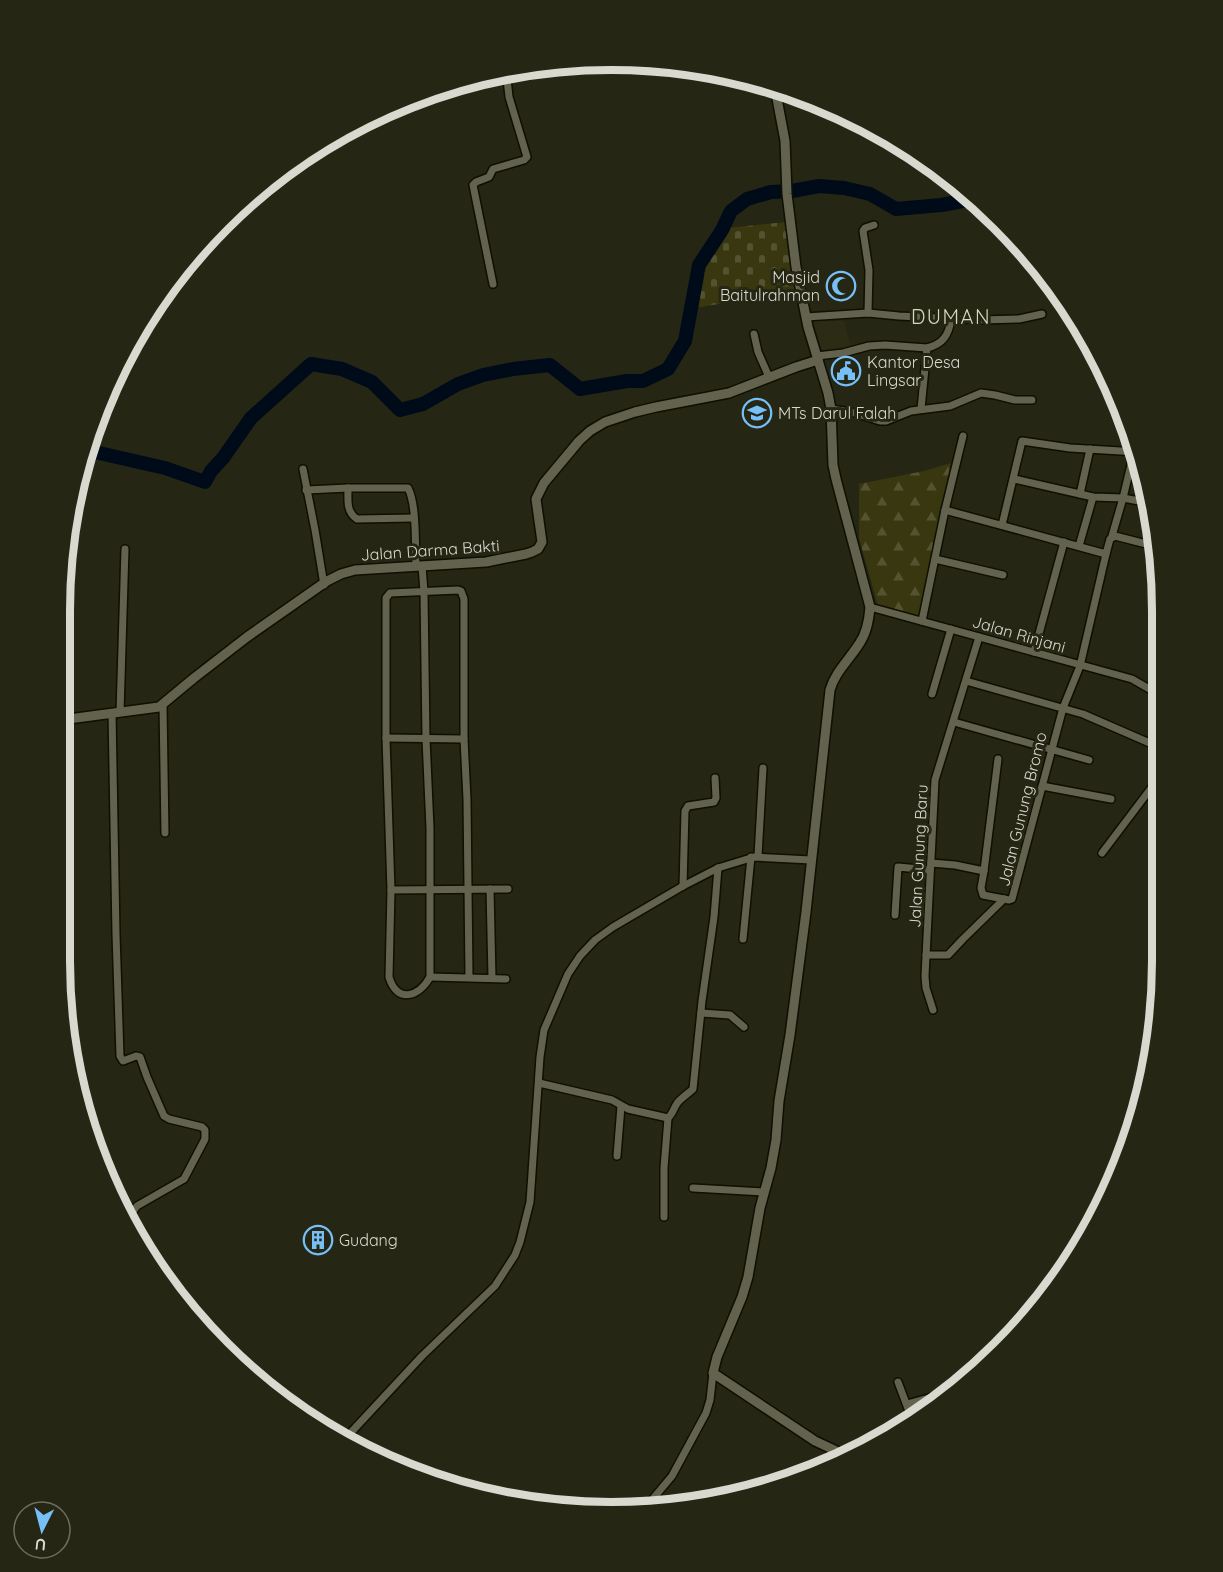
<svg xmlns="http://www.w3.org/2000/svg" width="1223" height="1572" font-family="Quicksand,sans-serif">
  <defs>
    <pattern id="forest-firs" width="22" height="20" patternUnits="userSpaceOnUse" patternTransform="scale(1.5)"><rect width="22" height="20" fill="#38370f"/><path d="M5 1l3.5 6h-7zM16 11l3.5 6h-7z" fill="#545331"/></pattern>
    <pattern id="cemetery-stones" width="16" height="16" patternUnits="userSpaceOnUse" patternTransform="scale(1.5)"><rect width="16" height="16" fill="#38370f"/><path d="M2 7V4a2 2 0 0 1 4 0v3zM10 15v-3a2 2 0 0 1 4 0v3z" fill="#545331"/></pattern>
  </defs>
  <rect width="100%" height="100%" fill="#262615"/>
  <polygon fill="#2c2c14" points="813,320 844,321 852,350 822,352"/>
  <polygon fill="url(#forest-firs)" points="951,463 918,619 878,606 859,538 859,484 924,471"/>
  <polygon fill="url(#cemetery-stones)" points="786,222 795,291 695,308 703,265 726,228"/>
  <g fill="none" stroke-linecap="round" stroke-linejoin="round">
    <polyline stroke="#000b19" stroke-width="14" points="86,450 165,468 205,482 211,471 223,458 251,418 311,364 342,369 372,382 400,410 423,404 458,384 483,375 513,369 550,365 580,389 627,381 643,381 668,369 685,341 699,265 722,230 731,211 747,199 771,192 792,191 819,186 844,188 870,194 896,209 941,205 974,199"/>
    <g stroke="#0f0f02" stroke-width="10">
      <g id="street">
        <polyline points="493,284 473,185 476,182 489,177 493,169 524,160 527,157 509,97 506,70"/>
        <polyline points="868,313 869,270 863,231 865,228 874,225"/>
        <polyline points="806,317 868,313 899,316 981,320 1019,319 1042,314"/>
        <polyline points="754,334 758,352 769,377"/>
        <polyline points="817,356 843,353 869,346 885,345 927,348"/>
        <polyline points="831,409 851,412 880,421 886,421 911,411 950,406 981,393 995,395 1015,400 1032,400"/>
        <path d="M921 409 927 348C943 344 949 335 951 319"/>
        <polyline points="303,469 315,530 324,585"/>
        <polyline points="1014,479 1093,497 1123,498 1150,503"/>
        <path d="M348 488C348 500 346 512 357 519L414 518"/>
        <path d="M306 490 348 488H408C417 505 415 546 416 566"/>
        <polyline points="1080,494 1090,449"/>
        <polyline points="945,510 1106,554 1110,539 1115,536 1158,547"/>
        <polyline points="1002,525 1022,441 1070,448 1138,452"/>
        <polyline points="1112,536 1123,498 1134,452"/>
        <polyline points="1079,546 1093,497"/>
        <polyline points="935,559 1003,575"/>
        <path d="M422 566 424 592 426 739 430 828V977C419 997 397 1004 389 977L391 890 386 738V598L390 593 458 590 461 591 464 599V739L467 799 469 977"/>
        <polyline points="870,607 1132,679 1158,694"/>
        <polyline points="922,621 945,510 963,436"/>
        <polyline points="1034,652 1064,542"/>
        <polyline points="966,681 1083,714 1152,744"/>
        <polyline points="932,694 951,629"/>
        <polyline points="163,705 165,833"/>
        <polyline points="120,712 125,549"/>
        <polyline points="112,713 116,934 120,1056 123,1061 136,1056 140,1057 147,1077 164,1116 169,1119 202,1127 205,1130 205,1139 184,1179 137,1206 127,1220"/>
        <polyline points="954,722 1089,760"/>
        <polyline points="386,738 464,739"/>
        <polyline points="1042,786 1111,799"/>
        <polyline points="1102,853 1158,779"/>
        <polyline points="758,856 763,768"/>
        <polyline points="931,863 955,865 984,871 998,759"/>
        <polyline points="984,871 981,888 983,895 1009,900 1012,899 1063,708 1080,666 1106,554"/>
        <polyline points="683,886 685,811 688,806 714,802 716,798 715,778"/>
        <polyline points="490,889 492,978"/>
        <polyline points="391,890 508,889"/>
        <polyline points="895,915 898,867 930,870"/>
        <polyline points="743,939 751,857"/>
        <polyline points="926,955 948,955 963,939 1004,899"/>
        <polyline points="430,977 506,979"/>
        <polyline points="933,1010 926,988 925,976 935,780 979,637"/>
        <polyline points="701,1013 730,1015 744,1027"/>
        <polyline points="539,1083 612,1100 628,1109 668,1118"/>
        <polyline points="617,1156 621,1106"/>
        <polyline points="693,1188 764,1192"/>
        <path d="M664 1217V1168L668 1118C674 1113 674 1105 680 1100 685 1095 689 1093 693 1089L702 1001 714 917 718 868"/>
        <polyline points="898,1382 913,1422"/>
        <polyline points="907,1404 950,1392"/>
        <polyline points="343,1441 422,1356 495,1286 515,1255 520,1242 530,1202 540,1057 544,1030 568,974 580,956 595,940 613,927 683,886 718,868 754,857 811,860"/>
        <polyline points="648,1506 651,1501 672,1476 706,1413 710,1400 713,1373"/>
      </g>
    </g>
    <g stroke="#0f0f02" stroke-width="12">
      <g id="secondary">
        <path d="M775 88 785 141 787 194 796 267 808 327 828 393 831 409 833 465 836 479 870 607C869 620 867 633 859 644 849 660 835 672 830 690L806 912 790 1035 779 1101 776 1140 771 1168 760 1208 748 1277 742 1297 717 1357 713 1373 815 1441 845 1455"/>
        <polyline points="61,720 159,707 194,678 247,637 327,581 341,574 355,570 486,562 526,554 532,552 538,549 542,542 536,499 544,483 579,441 590,431 605,422 635,412 656,407 729,393 796,367 818,360"/>
      </g>
    </g>
    <use href="#street" stroke="#62624f" stroke-width="7"/>
    <use href="#secondary" stroke="#62624f" stroke-width="9"/>
  </g>
  <defs>
    <g id="mosque-ring" transform="scale(1.5)"><circle r="9.5" fill="#262615" stroke="#76c0f7" stroke-width="1.5"/><path d="M3.5-4.9A6 6 0 1 0 3.5 4.9A5 5 0 1 1 3.5-4.9Z" fill="#76c0f7"/></g>
    <g id="civic-ring" transform="scale(1.5)"><circle r="9.5" fill="#262615" stroke="#76c0f7" stroke-width="1.5"/><path d="M-.6-6.5H3V-4.5H.6V-3L4-1V1h2V6H-6V1h2V-1L-.6-3ZM-1.2 2.5V6h2.4V2.5Z" fill="#76c0f7"/></g>
    <g id="school-ring" transform="scale(1.5)"><circle r="9.5" fill="#262615" stroke="#76c0f7" stroke-width="1.5"/><path d="M0-5L7-2L0 1L-7-2ZM-4 1L0 2.5L4 1V4Q0 6-4 4Z" fill="#76c0f7"/></g>
    <g id="building-ring" transform="scale(1.5)"><circle r="9.5" fill="#262615" stroke="#76c0f7" stroke-width="1.5"/><path d="M-4-6H4V6H1V3H-1V6H-4ZM-2.5-4.3h1.7v1.8h-1.7ZM.8-4.3h1.7v1.8H.8ZM-2.5-1h1.7V.8h-1.7ZM.8-1h1.7V.8H.8Z" fill="#76c0f7"/></g>
  </defs>
  <g fill-rule="evenodd">
    <use href="#mosque-ring" x="841" y="286"/>
    <use href="#civic-ring" x="846" y="371"/>
    <use href="#school-ring" x="757" y="413"/>
    <use href="#building-ring" x="318" y="1240"/>
  </g>
  <g text-anchor="middle" dominant-baseline="central" stroke-width="6" stroke-linejoin="round" paint-order="stroke">
    <g font-size="16" fill="#d9dacf" stroke="#262615" text-anchor="start">
      <text x="820" y="277" text-anchor="end">Masjid<tspan x="820" dy="18">Baitulrahman</tspan></text>
      <text x="867" y="362">Kantor Desa<tspan x="867" dy="18">Lingsar</tspan></text>
      <text x="778" y="413">MTs Darul Falah</text>
      <text x="339" y="1240">Gudang</text>
    </g>
    <g font-size="16" fill="#d9dacf" stroke="#262615">
      <text transform="translate(430 550) rotate(-4)">Jalan Darma Bakti</text>
      <text transform="translate(1019 634) rotate(16)">Jalan Rinjani</text>
      <text transform="translate(1022 809) rotate(-76)">Jalan Gunung Bromo</text>
      <text transform="translate(918 856) rotate(-87)">Jalan Gunung Baru</text>
    </g>
    <g font-size="20" letter-spacing="1.5" fill="#d7d7c2" stroke="#262615">
      <text x="951" y="316">DUMAN</text>
    </g>
  </g>
  <path d="M0 0H1223V1572H0ZM611 70H611A541 541 0 0 1 1152 611V961A541 541 0 0 1 611 1502H611A541 541 0 0 1 70 961V611A541 541 0 0 1 611 70Z" fill="#262615" fill-rule="evenodd"/>
  <path fill="none" stroke="#d9dacf" stroke-width="8" d="M611 70H611A541 541 0 0 1 1152 611V961A541 541 0 0 1 611 1502H611A541 541 0 0 1 70 961V611A541 541 0 0 1 611 70Z"/>
  <g transform="translate(42 1530) rotate(186)"><circle r="28" fill="#262615" stroke="#6e6e5f" stroke-width="1.5"/>
  <path d="M0-4.5L10 22L0 15L-10 22Z" fill="#76c0f7"/>
  <text y="-9" font-size="16" font-weight="bold" text-anchor="middle" fill="#d9dacf">U</text>
  </g>
</svg>
